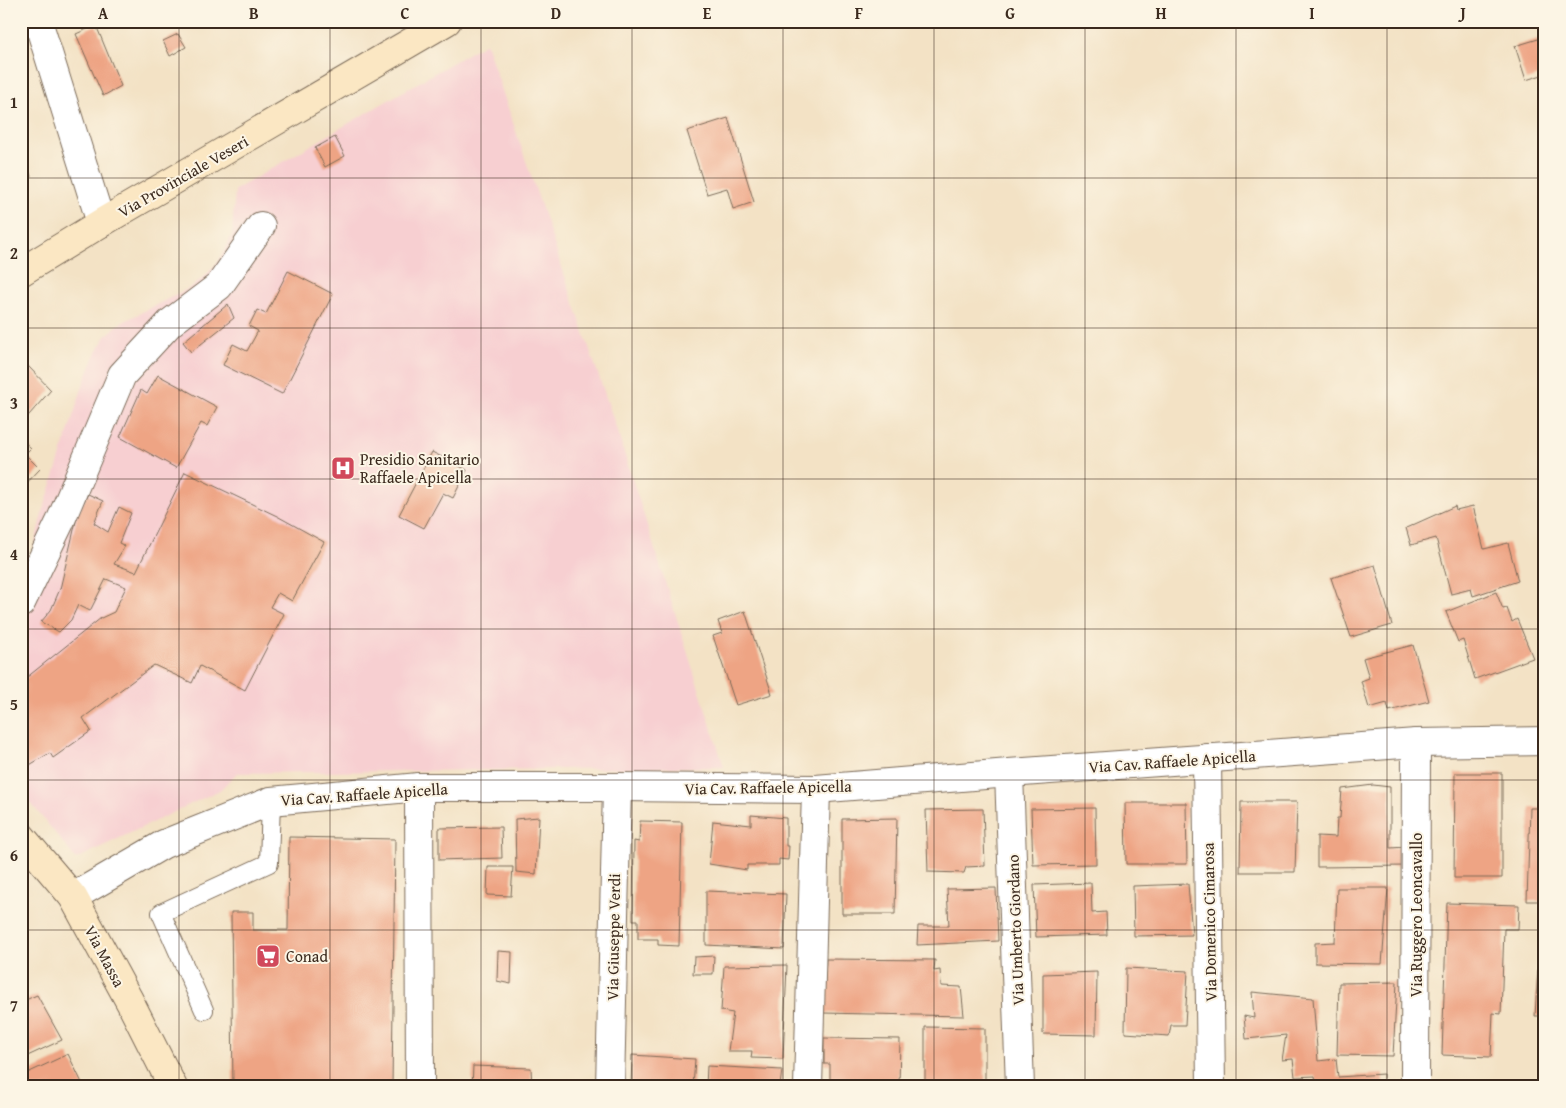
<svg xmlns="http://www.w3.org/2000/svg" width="1566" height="1108" font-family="'Gentium Book Plus',serif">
  <rect width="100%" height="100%" fill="#fcf5e5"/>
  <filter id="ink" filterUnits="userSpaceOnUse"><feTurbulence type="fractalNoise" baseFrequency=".02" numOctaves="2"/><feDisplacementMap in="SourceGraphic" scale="10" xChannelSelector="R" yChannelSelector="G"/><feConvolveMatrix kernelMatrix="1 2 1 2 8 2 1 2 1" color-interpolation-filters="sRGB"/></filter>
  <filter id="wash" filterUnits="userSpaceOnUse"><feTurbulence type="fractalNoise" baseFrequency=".0096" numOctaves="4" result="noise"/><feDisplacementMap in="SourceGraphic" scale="20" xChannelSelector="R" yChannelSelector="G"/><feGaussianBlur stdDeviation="1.12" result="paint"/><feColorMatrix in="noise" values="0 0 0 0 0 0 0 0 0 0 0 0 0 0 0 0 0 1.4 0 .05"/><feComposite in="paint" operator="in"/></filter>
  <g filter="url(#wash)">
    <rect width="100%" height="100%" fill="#f3e2c5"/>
    <polygon fill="#f7cfd1" points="486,43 612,415 724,767 237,773 220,790 76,859 21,791 21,576 33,553 40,521 83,385 97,351 106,336 119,324 193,286 205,276 216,264 225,250 232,234 235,190"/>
    <g id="blocks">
      <g fill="#eea484">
        <polygon points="96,25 121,86 103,96 76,34"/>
        <polygon points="178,34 186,47 170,56 163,41"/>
        <polygon points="1545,37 1545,74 1526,80 1515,46"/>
        <polygon points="728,118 754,202 733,209 727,188 707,194 687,131"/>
        <polygon points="335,137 345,156 325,167 315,148"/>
        <polygon points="21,138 31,177 21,182"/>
        <polygon points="288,271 333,294 282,394 223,365 233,344 247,351 258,331 249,326 257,310 266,314"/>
        <polygon points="228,304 234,318 191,352 183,342"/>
        <polygon points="28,366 51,390 21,424 21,372"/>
        <polygon points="158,375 217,407 207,426 201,423 176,468 120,437 141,390 147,394"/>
        <polygon points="21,439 31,448 25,454 40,469 21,489"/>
        <polygon points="432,452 467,470 453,498 443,493 424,528 399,515"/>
        <polygon points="185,472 277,516 324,542 292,601 278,593 270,607 284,614 245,690 200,666 192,683 154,665 83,718 91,731 53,758 50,753 21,770 21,682 101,618 114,612 126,587 106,579 90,611 78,605 71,620 59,632 41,622 51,610 60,589 78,513 88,494 103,501 94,523 108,532 119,507 131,513 119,543 125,546 114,564 136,572"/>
        <polygon points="1455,506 1456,510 1473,506 1484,549 1508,543 1518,581 1473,596 1471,589 1451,594 1436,538 1411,545 1406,528"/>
        <polygon points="1375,565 1392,625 1351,637 1331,578"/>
        <polygon points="1496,592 1503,609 1507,608 1512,622 1517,619 1533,658 1475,679 1463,640 1458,642 1446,612"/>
        <polygon points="745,611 772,694 736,705 713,636 722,633 718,621"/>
        <polygon points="1413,645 1429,701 1389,711 1387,703 1369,708 1361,681 1369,678 1363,658"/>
        <polygon points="1455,773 1502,773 1502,878 1454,878"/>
        <polygon points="1373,785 1390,787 1390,848 1406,847 1407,866 1317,867 1317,836 1336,837 1337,818 1340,818 1342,789"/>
        <polygon points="1241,802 1297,802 1295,872 1240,872"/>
        <polygon points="1125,803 1186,803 1187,864 1126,864"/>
        <polygon points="1095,808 1096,864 1033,865 1031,809"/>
        <polygon points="1530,808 1545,808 1545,901 1527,901"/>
        <polygon points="983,809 985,866 966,867 964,873 928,872 926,810"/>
        <polygon points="751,815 786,818 786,846 789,846 788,860 779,859 779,865 747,865 747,870 709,864 713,821 751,825"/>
        <polygon points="539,817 536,874 516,872 515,819"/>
        <polygon points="897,818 895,914 842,914 842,819"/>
        <polygon points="640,821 682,822 679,946 658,945 658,939 638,939 638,920 633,920 634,841 639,842"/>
        <polygon points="501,827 502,858 439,860 439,828"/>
        <polygon points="289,837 395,839 392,1087 233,1087 231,912 253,912 253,930 288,930"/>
        <polygon points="488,867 513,867 511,896 487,895"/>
        <polygon points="1091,883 1092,913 1106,912 1107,935 1036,937 1034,885"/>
        <polygon points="1188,884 1192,935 1134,936 1133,886"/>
        <polygon points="996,888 998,941 917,945 918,926 949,926 947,889"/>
        <polygon points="1337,888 1388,888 1382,964 1315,963 1315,943 1335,942"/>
        <polygon points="706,891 786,894 784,949 706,945"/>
        <polygon points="1447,903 1519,905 1518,929 1504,929 1501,1014 1493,1013 1491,1057 1442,1055"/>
        <polygon points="1540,935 1545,935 1545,1016 1535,1016"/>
        <polygon points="498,951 512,952 511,984 497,981"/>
        <polygon points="714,956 713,974 693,974 694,957"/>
        <polygon points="826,959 935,960 934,971 940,970 941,986 961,987 964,1016 823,1013"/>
        <polygon points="787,965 783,1059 751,1058 752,1051 728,1051 733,1013 721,1011 724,966"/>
        <polygon points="1126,968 1188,971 1185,1025 1171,1025 1169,1036 1125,1033"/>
        <polygon points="1097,972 1096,1035 1043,1034 1043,974"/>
        <polygon points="1397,982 1393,1056 1337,1055 1339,983"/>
        <polygon points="1252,992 1313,998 1318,1061 1336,1059 1338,1077 1383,1074 1383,1087 1317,1087 1315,1076 1295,1077 1293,1059 1282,1060 1286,1035 1246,1039 1244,1016 1254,1018"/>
        <polygon points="37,995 62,1040 21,1059 21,1002"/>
        <polygon points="925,1027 985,1028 985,1086 925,1085"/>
        <polygon points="824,1038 900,1039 899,1087 830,1087 830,1064 824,1064"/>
        <polygon points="68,1054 84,1087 21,1087 21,1076"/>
        <polygon points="632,1055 695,1059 693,1087 631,1087"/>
        <polygon points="473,1066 531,1068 532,1087 472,1087"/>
        <polygon points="707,1066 782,1070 780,1087 706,1087"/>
      </g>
    </g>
  </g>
  <g filter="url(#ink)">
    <use href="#blocks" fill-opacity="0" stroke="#7b6a58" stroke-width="1"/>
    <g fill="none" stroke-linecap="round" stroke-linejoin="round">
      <g stroke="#7b6a58" stroke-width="20">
        <polyline id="lane" points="204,1010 161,913 269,863 271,801"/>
      </g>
      <g stroke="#7b6a58" stroke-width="30">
        <g id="street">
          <polyline points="38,21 101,223"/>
          <polyline points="21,603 60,522 122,375 170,323 219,286 261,226"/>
          <polyline points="1207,758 1211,1087"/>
          <polyline points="1009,773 1020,1087"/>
          <polyline points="419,787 420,1087"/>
          <polyline points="73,897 164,844 271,801 419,787 617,787 816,789 1009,773 1416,743 1545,741"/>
          <polyline points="610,1087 617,787"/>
          <polyline points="808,1087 816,789"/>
          <polyline points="1415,1087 1416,743"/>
        </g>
      </g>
      <g stroke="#7b6a58" stroke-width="30">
        <g id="secondary">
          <polyline points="21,272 101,223 447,21"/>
          <polyline points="21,836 73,897 130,1002 173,1087"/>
        </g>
      </g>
      <use href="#lane" stroke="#fff" stroke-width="18"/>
      <use href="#street" stroke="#fff" stroke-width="28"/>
      <use href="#secondary" stroke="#fbe7c3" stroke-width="28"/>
    </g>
  </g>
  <path fill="none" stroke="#3b2a1e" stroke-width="1" stroke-opacity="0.55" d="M179 21V1087M330 21V1087M481 21V1087M632 21V1087M783 21V1087M934 21V1087M1085 21V1087M1236 21V1087M1387 21V1087M21 178H1545M21 328H1545M21 479H1545M21 629H1545M21 780H1545M21 930H1545"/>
  <defs>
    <g id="hospital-square" transform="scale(1.25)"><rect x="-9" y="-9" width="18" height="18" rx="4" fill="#d1495b" stroke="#fcf5e5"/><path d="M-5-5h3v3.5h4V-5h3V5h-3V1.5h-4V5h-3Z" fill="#fff"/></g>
    <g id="supermarket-square" transform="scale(1.25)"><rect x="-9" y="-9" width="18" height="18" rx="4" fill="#d1495b" stroke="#fcf5e5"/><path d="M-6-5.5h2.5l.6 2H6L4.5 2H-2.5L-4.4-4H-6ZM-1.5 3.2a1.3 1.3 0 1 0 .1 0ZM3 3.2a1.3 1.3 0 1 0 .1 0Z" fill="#fff"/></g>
  </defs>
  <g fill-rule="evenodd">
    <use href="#hospital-square" x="343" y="468"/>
    <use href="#supermarket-square" x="268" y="956"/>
  </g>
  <g text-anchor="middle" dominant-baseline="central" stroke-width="4" stroke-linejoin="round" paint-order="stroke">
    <g font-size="16" fill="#3b2a1e" stroke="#fcf5e5">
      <text transform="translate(183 176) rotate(-30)">Via Provinciale Veseri</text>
      <text transform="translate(1172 761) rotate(-4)">Via Cav. Raffaele Apicella</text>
      <text transform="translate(768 787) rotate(-1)">Via Cav. Raffaele Apicella</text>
      <text transform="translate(364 794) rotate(-4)">Via Cav. Raffaele Apicella</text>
      <text transform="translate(1416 915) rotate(-90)">Via Ruggero Leoncavallo</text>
      <text transform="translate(1209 922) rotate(-91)">Via Domenico Cimarosa</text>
      <text transform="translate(1015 930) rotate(-92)">Via Umberto Giordano</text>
      <text transform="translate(613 937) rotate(-89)">Via Giuseppe Verdi</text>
      <text transform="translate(105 956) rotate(62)">Via Massa</text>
    </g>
    <g font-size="16" fill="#3b2a1e" stroke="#fcf5e5" text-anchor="start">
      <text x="360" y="459">Presidio Sanitario<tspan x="360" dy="18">Raffaele Apicella</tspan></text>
      <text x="286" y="956">Conad</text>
    </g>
  </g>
  <rect width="1566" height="1108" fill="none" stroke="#fcf5e5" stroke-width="55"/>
  <rect x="28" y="28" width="1510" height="1052" fill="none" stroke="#3b2a1e" stroke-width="2"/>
  <g font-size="16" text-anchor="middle" font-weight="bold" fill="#3b2a1e">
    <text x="103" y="19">A</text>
    <text x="254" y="19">B</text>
    <text x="405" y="19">C</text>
    <text x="556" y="19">D</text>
    <text x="707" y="19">E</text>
    <text x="859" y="19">F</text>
    <text x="1010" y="19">G</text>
    <text x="1161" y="19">H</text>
    <text x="1312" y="19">I</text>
    <text x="1463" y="19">J</text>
    <text x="14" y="108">1</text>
    <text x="14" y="259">2</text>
    <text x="14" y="409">3</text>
    <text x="14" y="560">4</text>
    <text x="14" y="710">5</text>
    <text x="14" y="861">6</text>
    <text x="14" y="1011">7</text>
  </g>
</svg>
